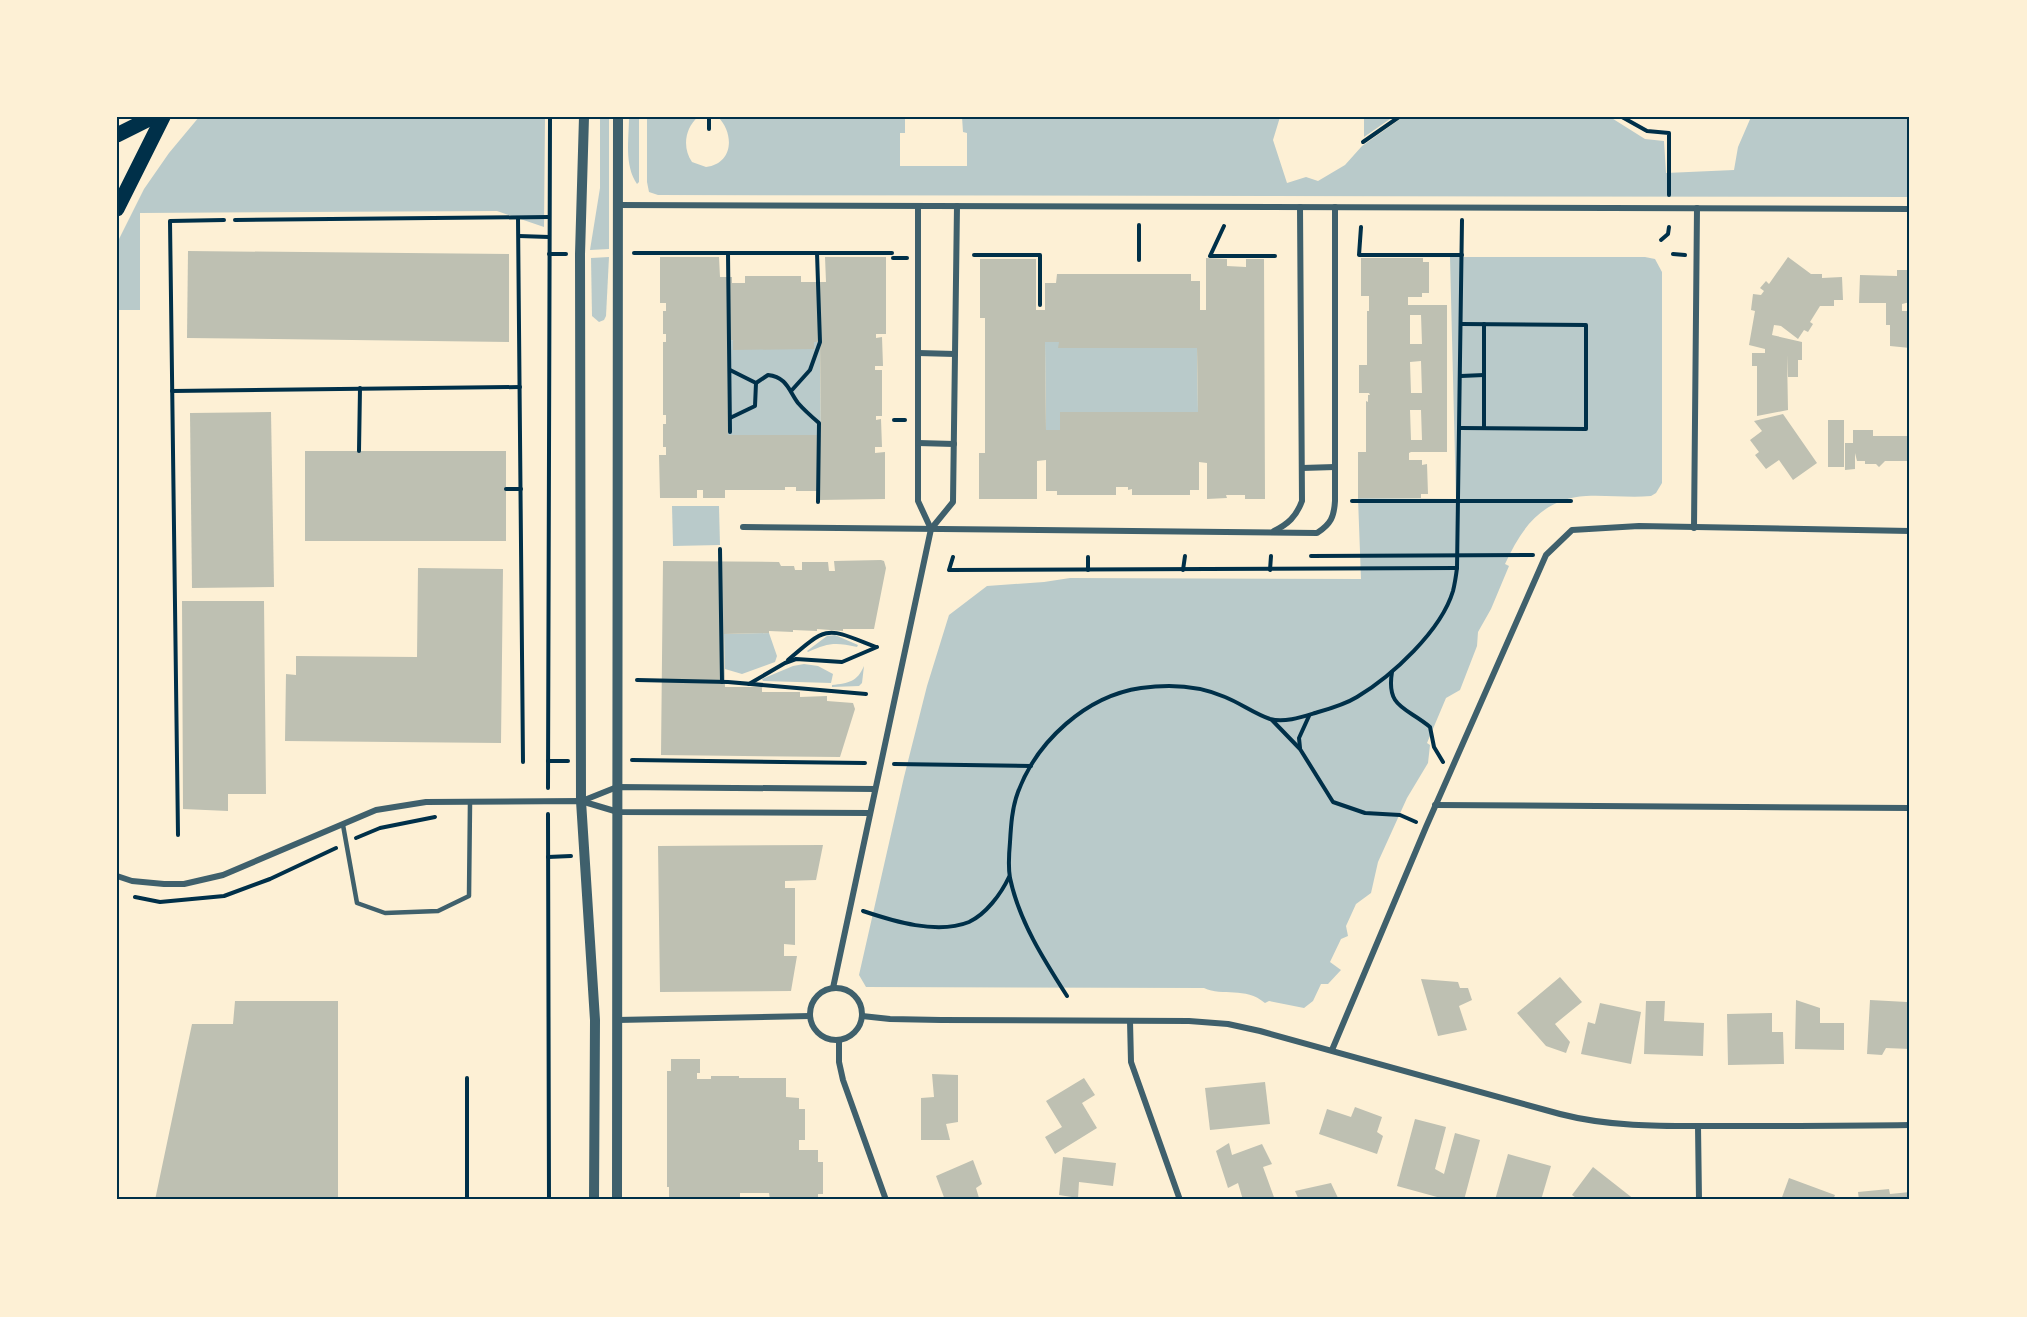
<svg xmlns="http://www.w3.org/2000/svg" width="2027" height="1317" font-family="'IBM Plex Sans',sans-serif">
  <rect width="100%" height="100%" fill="#fdf0d5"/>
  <g fill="#b9caca">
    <polygon points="199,117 545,117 544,227 497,211 140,213 140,310 117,310 117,243 144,189 169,153"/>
    <polygon points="600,117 609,117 609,249 590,250 600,188"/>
    <path d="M629 117H639V182L637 184C624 165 629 139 629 117Z"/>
    <path d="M647 117H698C685 128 682 148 692 162L706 167C733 164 735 134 718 117H905V133H900V166H967V133L963 132 962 117H1280L1273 140 1287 183 1306 177 1318 181 1345 165 1362 146 1403 117H1610L1645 139 1664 141 1666 173 1734 170 1738 147 1751 117H1910V197L658 195 649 192 647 182Z"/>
    <polygon points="1364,117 1393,117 1364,137"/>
    <polygon points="609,257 606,316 604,320 599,322 592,316 591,258"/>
    <path d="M1450 257H1645L1655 259 1662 272V483L1656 493 1651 496C1630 498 1608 495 1586 496 1542 499 1522 527 1505 564L1509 566 1491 609 1478 632 1477 646 1460 690 1446 698 1427 743 1430 745 1428 763 1407 798 1378 862 1371 893 1356 904 1346 926 1348 936 1341 939 1330 962 1341 970 1328 984H1321L1313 1001 1304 1008 1269 1001 1265 1003C1245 986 1223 997 1204 988L866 987 859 975 904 777 927 686 949 615 987 586 1044 582 1070 578 1361 579 1358 498 1456 499Z"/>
    <polygon points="727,340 820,342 821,446 728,435"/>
    <polygon points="1045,342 1059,342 1059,348 1197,348 1198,412 1060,430 1046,430"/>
    <polygon points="719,506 720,545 673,546 672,506"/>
    <polygon points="769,633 777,656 775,662 742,674 725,669 724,634"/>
    <path d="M835 635 858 645 857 647C835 642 828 643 808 652L807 651 827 636Z"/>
    <polygon points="804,664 818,666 833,674 831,683 763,681 762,679 793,666"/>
    <path d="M864 666 862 683 859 686 832 687V685C849 683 857 682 864 666Z"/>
  </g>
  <g fill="#bec0b2" fill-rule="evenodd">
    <polygon points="188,251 509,254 509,342 187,338"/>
    <path d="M660 257H719L720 277H732V283H745V276H801V282H826L825 257H886V334H876V338L882 337 883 366H875V370H882V416H876V420L881 419 882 447H875V453L885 452V499L819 500V491H796V487H785V490H725V498H703V490H697V498H660L659 455H666V447H663V424H666V415H663V342H666V334H663V311H666V303H660ZM727 340H733V350L814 349V342H820L821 435H728Z"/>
    <polygon points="1788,257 1811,274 1822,274 1822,278 1842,277 1843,300 1834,300 1834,306 1820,306 1810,322 1813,324 1808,332 1804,330 1798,339 1781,326 1774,325 1772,335 1802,342 1802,360 1798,360 1798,377 1788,377 1787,355 1788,410 1757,416 1757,366 1752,366 1752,353 1765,353 1765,349 1749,345 1755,311 1751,310 1753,294 1761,295 1764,291 1760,288 1766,281 1769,284"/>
    <path d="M1206 258 1227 259V266L1246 267V259H1264L1265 499H1245V495H1226L1227 498 1207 499V463L1199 462V490H1190V495H1132V489L1128 490V487H1116V495H1057V491H1046V460L1037 461V499H979V453H985V318H980V259H1036V310H1045V283H1056L1057 274H1191V281H1200V310H1206ZM1045 342H1059L1058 348H1197L1198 412H1060V430H1046Z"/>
    <path d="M1361 258H1423V262H1429V293H1422V297H1408V305H1447V452H1411L1409 453V460H1422V465L1427 464 1428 494H1421V498H1358V452H1366V401L1368 402V395H1370L1369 393H1359V365H1367V311H1369V296H1361ZM1410 315H1421L1422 344H1410ZM1421 361 1422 393H1411L1410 362ZM1410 410H1421L1422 440H1411Z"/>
    <polygon points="1897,270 1910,270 1910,302 1902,304 1902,311 1910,311 1910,348 1890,346 1890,325 1886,325 1886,303 1859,303 1860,275 1897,276"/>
    <polygon points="271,412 274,587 192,588 190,413"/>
    <polygon points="1783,414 1817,463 1793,480 1779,460 1766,469 1755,455 1759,452 1750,440 1762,431 1754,421"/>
    <rect x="1828" y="420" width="16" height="47"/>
    <polygon points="1853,430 1873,430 1873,436 1910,436 1910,461 1885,461 1879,467 1876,464 1865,464 1865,461 1857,461 1855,453 1855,469 1845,470 1845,443 1853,443"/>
    <rect x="305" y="451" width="201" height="90"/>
    <polygon points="881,560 884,561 886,568 874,629 843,629 843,631 817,629 817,631 793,630 793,632 769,631 769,633 724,634 725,687 762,687 762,692 800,692 800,697 827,696 827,701 853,703 855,709 840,757 661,755 663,561 779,562 781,566 794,566 795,570 802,570 802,562 828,562 829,571 835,571 834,561"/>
    <polygon points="418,568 503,569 501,743 285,741 286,674 296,675 296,656 417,657"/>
    <polygon points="182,601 264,601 266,794 228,794 228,811 183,809"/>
    <polygon points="823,845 816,880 785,881 785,888 795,888 795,945 784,944 784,956 797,956 791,991 660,992 658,846"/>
    <polygon points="1560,977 1582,1002 1555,1024 1570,1042 1566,1053 1546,1046 1517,1013"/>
    <polygon points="1421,979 1458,982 1460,988 1468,988 1472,1000 1459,1006 1467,1030 1438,1036"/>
    <polygon points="1796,1000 1820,1008 1820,1023 1844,1023 1844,1050 1795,1049"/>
    <polygon points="1870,1000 1907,1002 1907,1017 1910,1017 1910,1049 1886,1048 1882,1055 1867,1054"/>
    <polygon points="235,1001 338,1001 338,1200 155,1200 192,1024 233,1024"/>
    <polygon points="1646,1001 1665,1001 1664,1021 1704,1023 1703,1056 1644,1054"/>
    <polygon points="1600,1003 1641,1012 1631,1064 1581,1054 1588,1022 1595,1024"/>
    <polygon points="1772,1013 1772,1032 1783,1032 1784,1064 1728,1065 1727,1014"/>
    <polygon points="671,1059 700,1059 700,1073 697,1073 697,1079 711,1079 711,1076 739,1076 739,1078 786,1078 786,1097 799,1098 799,1109 805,1109 805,1140 799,1140 799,1150 818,1150 818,1162 823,1162 823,1194 818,1194 818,1200 770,1200 769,1193 740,1193 740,1197 669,1197 669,1187 667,1187 667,1071 671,1071"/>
    <polygon points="932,1074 958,1075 958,1122 946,1124 950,1140 921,1140 921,1098 934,1097"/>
    <polygon points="1084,1078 1095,1095 1082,1103 1097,1128 1055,1154 1045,1137 1062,1127 1046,1101"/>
    <polygon points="1265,1082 1270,1124 1210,1130 1205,1088"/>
    <polygon points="1355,1107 1382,1117 1377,1132 1383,1136 1377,1154 1319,1134 1327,1109 1351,1117"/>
    <polygon points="1415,1119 1446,1127 1435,1169 1444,1174 1455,1133 1480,1140 1464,1200 1448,1200 1397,1186"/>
    <polygon points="1229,1143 1232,1155 1262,1144 1272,1164 1263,1167 1275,1200 1243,1200 1238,1183 1228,1188 1216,1151"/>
    <polygon points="1508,1154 1551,1166 1541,1200 1495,1200"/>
    <polygon points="1063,1157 1116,1163 1113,1186 1079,1182 1078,1198 1059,1195"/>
    <polygon points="973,1160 982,1184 976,1188 979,1198 974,1200 945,1200 936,1176"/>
    <polygon points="1593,1167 1635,1200 1579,1200 1572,1195"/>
    <polygon points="1789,1178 1835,1195 1833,1200 1781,1200"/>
    <polygon points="1331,1183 1338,1198 1334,1200 1299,1200 1295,1191"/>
    <polygon points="1889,1189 1890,1194 1910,1192 1910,1200 1859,1200 1858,1192"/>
  </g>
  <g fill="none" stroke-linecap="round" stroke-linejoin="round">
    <g stroke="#003049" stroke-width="4">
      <polyline points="709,117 709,129"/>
      <polyline points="1622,117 1647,131 1669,133 1669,195"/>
      <polyline points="1363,142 1399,117"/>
      <polyline points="518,218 523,762"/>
      <polyline points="235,220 549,217"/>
      <polyline points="1139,225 1139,260"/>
      <polyline points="1224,226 1210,256 1275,256"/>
      <polyline points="1361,227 1359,255 1462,255"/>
      <polyline points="519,236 549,237"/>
      <polyline points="1661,240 1668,234 1669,227"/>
      <polyline points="634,253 892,253"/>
      <polyline points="728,253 730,432"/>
      <polyline points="549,254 566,254"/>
      <polyline points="1673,254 1685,255"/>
      <polyline points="974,255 1040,255 1040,305"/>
      <polyline points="893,258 907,258"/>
      <polyline points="1484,324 1484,428"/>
      <path d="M730 370 756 383 768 375C787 377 789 391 798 403 805 411 812 417 819 423L818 502"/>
      <polyline points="1461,376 1484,375"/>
      <polyline points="792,390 810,370 820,342 817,253"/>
      <polyline points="172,391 520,387"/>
      <polyline points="730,418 755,406 756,383"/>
      <polyline points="894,420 905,420"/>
      <polyline points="1460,428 1586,429 1586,325 1461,324"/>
      <polyline points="359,451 360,388"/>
      <polyline points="506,489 521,489"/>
      <polyline points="1352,501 1571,501"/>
      <polyline points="720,549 722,682"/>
      <polyline points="1311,556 1533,555"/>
      <polyline points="953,557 949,570 1457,568"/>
      <polyline points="1088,570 1088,557"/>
      <polyline points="1183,570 1185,556"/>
      <polyline points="1270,570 1271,556"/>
      <path d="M788 660C829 624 827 628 876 647"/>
      <path d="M1392 672C1386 708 1406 707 1430 727L1434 747 1443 762"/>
      <polyline points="637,680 728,682 866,694"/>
      <polyline points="749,684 785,663 796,659 842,662 877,647"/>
      <polyline points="1272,720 1300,749 1333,802 1365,813 1400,815 1416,822"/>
      <polyline points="1300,748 1299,738 1309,716"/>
      <polyline points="632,760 865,763"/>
      <polyline points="548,761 568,761"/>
      <polyline points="894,764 1031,766"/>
      <polyline points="548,788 550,117"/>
      <polyline points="548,814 549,1200"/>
      <polyline points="178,835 170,221 224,220"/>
      <polyline points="356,838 380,828 435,817"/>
      <polyline points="548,857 571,856"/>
      <polyline points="135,897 160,902 224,896 270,879 336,848"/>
      <path d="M863 911C893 921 937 935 969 922 986 914 1001 894 1009 877"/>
      <path d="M1067 996C1044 960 1019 921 1010 878 1008 867 1009 853 1010 842 1011 825 1012 808 1018 792 1037 741 1086 696 1141 688 1169 684 1198 685 1225 697 1240 703 1255 714 1270 719 1284 723 1302 717 1315 713 1329 709 1344 705 1357 697 1392 676 1441 631 1453 591 1455 583 1456 576 1457 568L1462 220"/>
      <polyline points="467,1078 467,1200"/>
    </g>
    <polyline stroke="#3f606c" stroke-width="4.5" points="343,825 357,903 385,913 438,911 469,896 470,803"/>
    <g stroke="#3f606c" stroke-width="6">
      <polyline points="617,205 1910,209"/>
      <polyline points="918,207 918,501 931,529"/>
      <polyline points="918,353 955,354"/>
      <polyline points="918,443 954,444"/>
      <polyline points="1302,468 1335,467"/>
      <path d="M743 527 1317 533C1331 524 1334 517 1335 501V207"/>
      <polyline points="1694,528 1697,208"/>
      <path d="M1274 531C1288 524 1296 517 1302 501L1300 207"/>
      <polyline points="582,801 617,787 875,789"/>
      <polyline points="1435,805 1910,808"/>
      <polyline points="117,876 132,881 164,884 184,884 223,875 376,810 426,802 581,801 618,812 870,813"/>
      <polyline points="833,988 931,529 953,502 957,206"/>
      <circle cx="836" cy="1014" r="26"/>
      <path d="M862 1016 890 1019 941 1020 1189 1021 1228 1024 1260 1031 1560 1114C1614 1128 1670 1126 1725 1126 1787 1126 1848 1126 1910 1125"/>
      <polyline points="617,1020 810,1016"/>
      <polyline points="1130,1021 1131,1062 1180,1200"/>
      <polyline points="839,1040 839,1062 843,1080 886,1200"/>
      <polyline points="1332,1050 1426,827 1546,555 1572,530 1639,526 1910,531"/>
      <polyline points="1698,1126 1699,1200"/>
    </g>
    <g stroke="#3f606c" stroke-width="10">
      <polyline points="584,117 580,254 581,801 595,1020 594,1200"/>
      <polyline points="617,1200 618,117"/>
    </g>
    <g stroke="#003049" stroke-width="15">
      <polyline points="117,135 153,117"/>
      <polyline points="117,209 163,117"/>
    </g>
  </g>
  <rect width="2027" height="1317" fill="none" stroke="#fdf0d5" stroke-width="237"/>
  <rect x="118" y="118" width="1790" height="1080" fill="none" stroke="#003049" stroke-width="2"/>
</svg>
